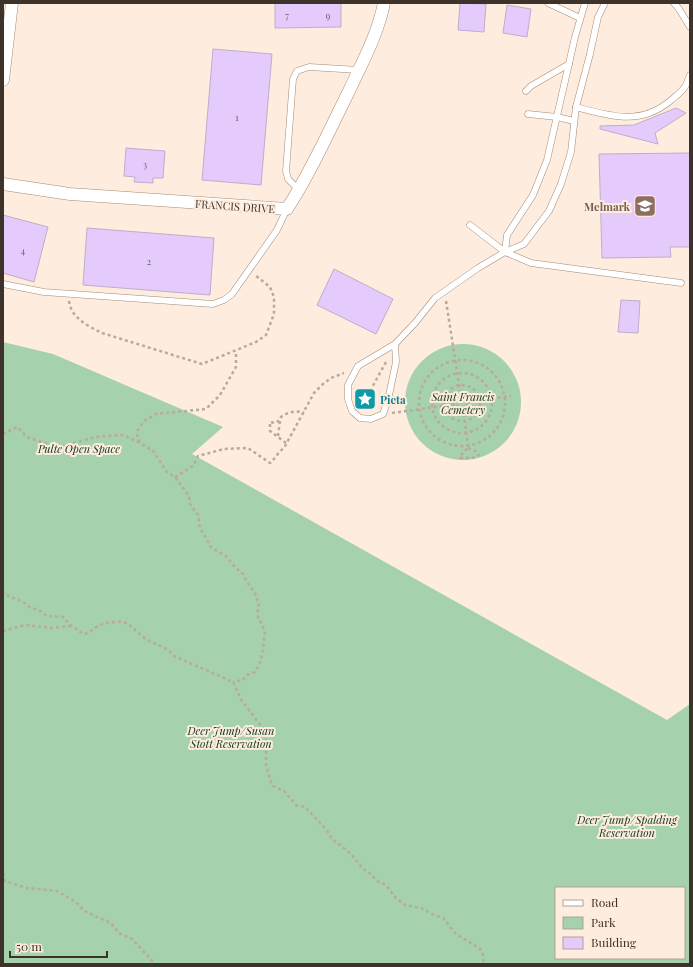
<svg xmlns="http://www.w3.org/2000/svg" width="693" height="967" font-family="'Playfair Display',serif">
  <rect width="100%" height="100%" fill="#feecdf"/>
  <g fill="#a5d1ad" fill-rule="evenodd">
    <path d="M3 342 53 354 223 427 192 454 667 720 690 704V964H3ZM556 888H684V958H556Z"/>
    <circle cx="463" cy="402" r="58"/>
  </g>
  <g fill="#e4cbfc" stroke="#bdaecb">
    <polygon points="275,3 341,3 341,27 275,28"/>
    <polygon points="460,3 486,4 484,32 458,30"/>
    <polygon points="507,5 531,9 527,37 503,33"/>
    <polygon points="213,49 272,54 261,185 202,180"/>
    <polygon points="676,108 686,113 655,133 658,144 600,129 600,126 634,125"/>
    <polygon points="126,148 165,151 163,178 153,178 153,183 134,182 135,177 124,176"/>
    <polygon points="690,153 690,247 670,247 671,257 602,258 599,154"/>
    <polygon points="3,215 48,227 34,282 3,273"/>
    <polygon points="87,228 214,238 210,295 83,285"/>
    <polygon points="334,269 393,299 376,334 317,305"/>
    <polygon points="621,300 640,301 638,333 618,332"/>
  </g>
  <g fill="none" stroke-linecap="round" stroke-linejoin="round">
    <g stroke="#a58a76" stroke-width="7">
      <g id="service">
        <polyline points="548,3 580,18"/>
        <polyline points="674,3 679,9 690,27"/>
        <polyline points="526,91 531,86 569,64"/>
        <path d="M576 107C610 116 640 126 670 101 682 91 685 90 690 75"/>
        <polyline points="528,114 557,117 574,121"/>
        <polyline points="299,190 288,179 286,171 293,79 297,71 309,67 359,70"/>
        <polyline points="470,225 505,252 531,263 681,283"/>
        <polyline points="505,252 507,235 533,195 547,160 575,37 585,3"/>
        <polyline points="3,284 44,292 213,304 224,300 232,294 277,230 287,209"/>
        <polyline points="395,344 396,362 388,400 383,414 371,419 360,418 352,411 348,399 348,385 358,366 395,344 415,323 435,298 478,268 505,252 524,244 549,211 561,184 571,152 576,107 590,54 598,17 605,3"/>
      </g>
    </g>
    <g stroke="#a58a76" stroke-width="13">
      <g id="minor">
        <polyline points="3,80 12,3"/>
        <path d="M3 184 70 194 287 209C311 172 329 131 349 91 362 63 378 34 384 3"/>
      </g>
    </g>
    <g stroke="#b9a99e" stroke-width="2.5" stroke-dasharray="3 3" stroke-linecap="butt">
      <path d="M69 301C71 318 88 326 102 333L202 364 256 342 266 335 274 314V297L270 287 255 275"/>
      <polyline points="446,301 461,397"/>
      <circle cx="462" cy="403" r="43"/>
      <circle cx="462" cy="403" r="30"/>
      <circle cx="462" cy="403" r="18"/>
      <polyline points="370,391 386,362"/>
      <circle cx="366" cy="398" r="7"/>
      <circle cx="462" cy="403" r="5.5"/>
      <polyline points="468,402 511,396"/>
      <polyline points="463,408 468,445"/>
      <polyline points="392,413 457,404"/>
      <polyline points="3,434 17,427 27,437 53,446 64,446 95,437 123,435 140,443 153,451 167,472 175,477 189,496 190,504 198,515 200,528 211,547 227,557 234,566 243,574 247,582 255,593 259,604 257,615 265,631 263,650 260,663 255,672 247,675 243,680 233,682"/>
      <polyline points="278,436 280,421"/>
      <polyline points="140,442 137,438 138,430 144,421 156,414 206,409 220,395 236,367 236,351"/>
      <path d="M286 443 270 431V422L275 423 280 420 281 417C288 412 296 410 304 413"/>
      <polygon points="468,448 475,451 479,455 473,458 460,458 461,455"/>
      <path d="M175 477 193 466 198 456 224 449 248 448 270 463C276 458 278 452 284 448L314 393 323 384 331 378 344 373"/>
      <path d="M3 591 4 594 23 602 28 606 40 611 47 616 63 617 71 626 76 629 83 634C91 634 96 624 107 623 113 622 120 621 126 623 133 627 137 632 143 637 153 645 166 645 174 656L233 682 242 701 261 726 266 736V765L271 783 273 786 284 791 296 805 305 807 326 829 332 839 351 854 363 869 371 874 377 881 386 885 396 898 405 905 421 908 432 914 443 918 456 934 479 948C484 952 484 958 483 964"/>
      <polyline points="3,631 25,625 52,628 70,626"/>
      <polyline points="3,873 5,881 27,888 57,891 76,902 84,911 111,923 119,933 132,939 155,964"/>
    </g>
    <use href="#service" stroke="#fff" stroke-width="6"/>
    <use href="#minor" stroke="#fff" stroke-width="12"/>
  </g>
  <defs>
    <g id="school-square" transform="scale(1.15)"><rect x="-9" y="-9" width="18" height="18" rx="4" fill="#8d6e63" stroke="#feecdf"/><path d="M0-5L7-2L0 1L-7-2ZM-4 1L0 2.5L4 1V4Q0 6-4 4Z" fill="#fff"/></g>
    <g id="sight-square" transform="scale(1.15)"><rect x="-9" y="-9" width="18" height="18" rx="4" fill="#0f9aa8" stroke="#feecdf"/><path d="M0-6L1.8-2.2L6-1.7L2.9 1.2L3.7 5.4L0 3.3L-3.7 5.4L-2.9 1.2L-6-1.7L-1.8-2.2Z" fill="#fff"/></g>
  </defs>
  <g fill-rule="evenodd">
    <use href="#school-square" x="645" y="206"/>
    <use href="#sight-square" x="365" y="399"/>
  </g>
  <g text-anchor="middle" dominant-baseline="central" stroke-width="4" stroke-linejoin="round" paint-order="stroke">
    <g font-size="9" fill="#68595e">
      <text x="287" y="15">7</text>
      <text x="328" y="15">9</text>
      <text x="237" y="117">1</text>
      <text x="145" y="164">3</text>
      <text x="23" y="250">4</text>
      <text x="149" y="261">2</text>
    </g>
    <g font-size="11" fill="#3e332a" stroke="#feecdf">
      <text transform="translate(235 206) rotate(4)">FRANCIS DRIVE</text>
    </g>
    <g font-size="11" font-weight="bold" fill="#785e54" stroke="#feecdf" text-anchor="end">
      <text x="630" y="206">Melmark</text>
    </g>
    <g font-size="11" font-style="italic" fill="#073517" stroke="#feecdf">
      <text x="463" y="396">Saint Francis<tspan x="463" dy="13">Cemetery</tspan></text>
      <text x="79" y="448">Pulte Open Space</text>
      <text x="231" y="730">Deer Jump/Susan<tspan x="231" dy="13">Stott Reservation</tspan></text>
      <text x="627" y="819">Deer Jump/Spalding<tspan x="627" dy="13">Reservation</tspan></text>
    </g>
    <g font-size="11" font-weight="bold" fill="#0d838f" stroke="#feecdf" text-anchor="start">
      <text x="380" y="399">Pieta</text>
    </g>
  </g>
  <rect width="693" height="967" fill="none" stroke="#3e332a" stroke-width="8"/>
  <rect x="555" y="887" width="130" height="72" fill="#feecdf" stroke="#b1a297"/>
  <rect x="563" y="900" width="20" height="6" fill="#ffffff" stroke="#b1a297"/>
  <text x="591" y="907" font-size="12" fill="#3e332a">Road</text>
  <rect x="563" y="917" width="20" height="12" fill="#a5d1ad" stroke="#b1a297"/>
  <text x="591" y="927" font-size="12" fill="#3e332a">Park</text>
  <rect x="563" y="937" width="20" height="12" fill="#e4cbfc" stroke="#b1a297"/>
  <text x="591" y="947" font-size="12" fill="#3e332a">Building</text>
  <path d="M10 951v6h97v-6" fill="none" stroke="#3e332a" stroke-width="2"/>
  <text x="16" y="951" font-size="12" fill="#3e332a" stroke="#feecdf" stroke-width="3" paint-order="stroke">50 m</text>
</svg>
